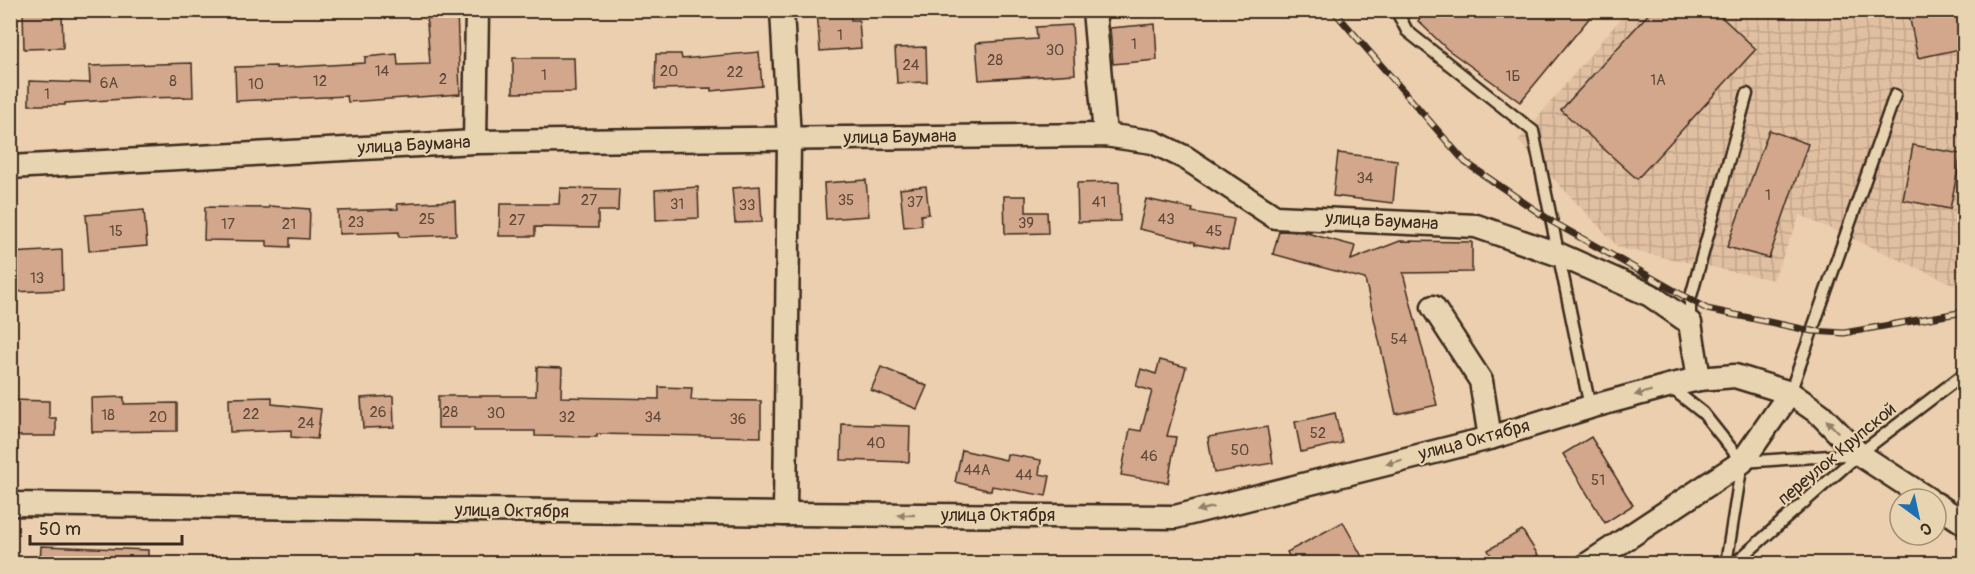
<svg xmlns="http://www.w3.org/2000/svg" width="1975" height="574" font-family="Pangolin,sans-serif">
  <defs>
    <pattern id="industrial-grid" width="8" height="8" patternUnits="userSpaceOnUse" patternTransform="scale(1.5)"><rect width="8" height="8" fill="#e1c0a1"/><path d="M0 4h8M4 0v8" fill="none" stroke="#c2a58a"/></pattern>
  </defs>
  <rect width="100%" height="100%" fill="#eccfae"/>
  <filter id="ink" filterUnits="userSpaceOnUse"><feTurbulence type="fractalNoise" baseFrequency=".0167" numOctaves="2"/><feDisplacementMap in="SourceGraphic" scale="12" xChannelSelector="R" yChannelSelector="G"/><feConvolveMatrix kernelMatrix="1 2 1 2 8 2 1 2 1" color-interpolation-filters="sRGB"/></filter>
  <g filter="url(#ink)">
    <polygon fill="url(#industrial-grid)" points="1627,11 1964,11 1964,289 1800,215 1773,280 1619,248 1518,141"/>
    <g fill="#d2a78c" stroke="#3b2a1e" stroke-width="1.5">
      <polygon points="426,10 457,10 460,94 348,102 347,96 236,101 235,67 276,66 276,68 365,63 365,57 397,54 398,65 430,64"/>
      <polygon points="817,10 850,10 851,20 859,20 861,48 820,51"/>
      <polygon points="1427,10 1596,10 1520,102 1447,49 1418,21"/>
      <polygon points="1652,10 1714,10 1756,49 1637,179 1561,110"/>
      <polygon points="1908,10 1965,10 1965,48 1918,58"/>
      <polygon points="62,11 63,48 24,49 23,12"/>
      <polygon points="1155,24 1157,60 1113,64 1110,28"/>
      <polygon points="1072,25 1075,74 979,80 976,43 1037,39 1036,27"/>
      <polygon points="926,47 927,82 897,83 895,48"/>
      <polygon points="759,52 762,86 711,91 711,88 655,89 656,54 681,54 682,59"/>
      <polygon points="513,58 574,58 575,92 513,93"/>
      <polygon points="192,63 193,97 138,98 65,103 65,105 29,105 29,81 90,83 89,66"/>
      <polygon points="1769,130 1808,144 1769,258 1727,247"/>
      <polygon points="1913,145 1961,154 1950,209 1903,200"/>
      <polygon points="1338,153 1397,160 1393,203 1333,196"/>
      <polygon points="866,180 869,216 826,219 824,183"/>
      <polygon points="1119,182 1120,221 1078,222 1077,183"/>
      <polygon points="760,186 762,222 735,223 732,188"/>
      <polygon points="926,186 929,214 921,215 922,225 904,227 900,189"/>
      <polygon points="698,187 699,218 656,220 655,190"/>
      <polygon points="560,188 619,189 618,211 598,211 598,228 535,227 535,236 499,236 500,204 559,204"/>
      <polygon points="1004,196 1026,196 1026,212 1047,212 1048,233 1005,234"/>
      <polygon points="1146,199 1193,209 1192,212 1234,219 1228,250 1195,244 1195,242 1139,229"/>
      <polygon points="455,201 456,235 399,237 399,232 339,234 338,211 398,209 397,204"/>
      <polygon points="269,206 310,209 309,239 290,238 290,247 267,246 267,241 204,240 205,207 269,208"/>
      <polygon points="144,210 147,246 89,251 86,215"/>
      <polygon points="1279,231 1303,232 1355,246 1351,260 1400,241 1472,242 1472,272 1403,273 1437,405 1396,414 1365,279 1273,254"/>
      <polygon points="62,250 63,290 12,292 10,253"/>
      <polygon points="1160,360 1186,367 1167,436 1176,437 1168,483 1121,475 1130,429 1141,431 1152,391 1136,386 1141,369 1156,374"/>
      <polygon points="537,367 562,368 561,397 659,399 659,387 692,388 691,400 761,401 761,437 597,434 597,437 535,436 535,431 474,431 474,428 438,428 438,396 536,396"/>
      <polygon points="881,367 927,386 917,409 871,390"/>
      <polygon points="393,396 394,427 363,428 361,398"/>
      <polygon points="124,397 124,404 177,403 177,431 92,432 91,398"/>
      <polygon points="272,397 272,404 321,409 317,439 291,437 291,430 230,432 229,398"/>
      <polygon points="11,400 49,401 49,418 56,418 56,436 11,436"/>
      <polygon points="1335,413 1342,443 1301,452 1295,422"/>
      <polygon points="842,424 910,426 909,462 841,460"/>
      <polygon points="1267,427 1273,463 1214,473 1208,437"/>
      <polygon points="1591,437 1633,505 1605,523 1563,454"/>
      <polygon points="962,450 1006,460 1007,454 1041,460 1039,474 1050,476 1046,496 992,486 991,491 955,482"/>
      <polygon points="1343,522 1366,564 1329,564 1326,558 1315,564 1293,564 1287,552"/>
      <polygon points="1522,530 1538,555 1523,564 1496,564 1488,550"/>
      <polygon points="41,546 148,550 148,564 40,564"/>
    </g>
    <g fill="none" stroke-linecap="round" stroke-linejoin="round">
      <g stroke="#3b2a1e" stroke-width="15">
        <g id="service">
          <polyline points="1396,10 1407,31 1533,131 1590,407"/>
          <polyline points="1690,323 1690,300 1747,94"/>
          <polyline points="1670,387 1703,413 1742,462 1859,454"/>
          <polyline points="1790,393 1895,95"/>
          <polyline points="1726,564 1742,463"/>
          <polyline points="1734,564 1859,454 1964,374"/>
        </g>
      </g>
      <g stroke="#3b2a1e" stroke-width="27">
        <g id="minor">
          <polyline points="782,10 789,139 785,514"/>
          <polyline points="1094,10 1105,135"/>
          <polyline points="475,142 477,10"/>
          <polyline points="10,167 475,142 1105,135 1153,142 1186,158 1275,217 1476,226 1560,255 1650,295 1690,323 1699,379"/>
          <polyline points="1433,307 1481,381 1490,438"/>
          <polyline points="10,504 785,514 1175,517 1490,438 1590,407 1668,386 1699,379 1735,376 1790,393 1820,414 1859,454 1928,499"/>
          <polyline points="1936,504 1964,523"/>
          <polyline points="1588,564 1742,462 1790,393"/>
        </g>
      </g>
      <use href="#service" stroke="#e9d4b2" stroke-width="10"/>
      <use href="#minor" stroke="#e9d4b2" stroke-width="22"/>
      <g stroke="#3b2a1e" stroke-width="7">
        <polyline id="rail" points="1333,10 1465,162 1551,221 1707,309 1812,331 1844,333 1964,312"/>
      </g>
      <use href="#rail" stroke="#e9d4b2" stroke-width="4.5" stroke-dasharray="14" stroke-linecap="butt"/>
    </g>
    <defs><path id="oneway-solid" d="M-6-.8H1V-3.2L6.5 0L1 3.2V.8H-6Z" transform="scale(1.5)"/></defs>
    <g fill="#927f68">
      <use href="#oneway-solid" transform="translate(1643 393) rotate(165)"/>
      <use href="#oneway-solid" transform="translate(1832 426) rotate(-134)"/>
      <use href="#oneway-solid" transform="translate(1394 462) rotate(166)"/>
      <use href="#oneway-solid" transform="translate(1205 509) rotate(166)"/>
      <use href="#oneway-solid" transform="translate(906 515) rotate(-180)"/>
    </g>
  </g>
  <g text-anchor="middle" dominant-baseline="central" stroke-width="4.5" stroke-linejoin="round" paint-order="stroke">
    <g font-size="15" fill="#61493a">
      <text x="840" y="35">1</text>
      <text x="1134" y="44">1</text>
      <text x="1055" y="50">30</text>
      <text x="995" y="60">28</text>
      <text x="911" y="65">24</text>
      <text x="382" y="71">14</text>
      <text x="669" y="71">20</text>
      <text x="735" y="72">22</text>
      <text x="544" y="75">1</text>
      <text x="1513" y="76">1Б</text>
      <text x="443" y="79">2</text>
      <text x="1658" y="80">1А</text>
      <text x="173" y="81">8</text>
      <text x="320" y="81">12</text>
      <text x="109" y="83">6А</text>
      <text x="256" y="84">10</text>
      <text x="47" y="94">1</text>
      <text x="1365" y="178">34</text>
      <text x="1768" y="195">1</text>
      <text x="589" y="200">27</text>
      <text x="846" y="200">35</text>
      <text x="915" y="202">37</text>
      <text x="1099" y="202">41</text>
      <text x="677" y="204">31</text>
      <text x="747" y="205">33</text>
      <text x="427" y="219">25</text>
      <text x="1166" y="219">43</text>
      <text x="517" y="220">27</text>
      <text x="356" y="222">23</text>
      <text x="1026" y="223">39</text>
      <text x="228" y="224">17</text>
      <text x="289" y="224">21</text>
      <text x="116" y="231">15</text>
      <text x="1214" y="231">45</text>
      <text x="37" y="278">13</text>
      <text x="1399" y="339">54</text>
      <text x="378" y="412">26</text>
      <text x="450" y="412">28</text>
      <text x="496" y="413">30</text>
      <text x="251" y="414">22</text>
      <text x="108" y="415">18</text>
      <text x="158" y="417">20</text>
      <text x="567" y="417">32</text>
      <text x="653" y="417">34</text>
      <text x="738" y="419">36</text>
      <text x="306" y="423">24</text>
      <text x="1318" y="433">52</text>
      <text x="876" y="443">40</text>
      <text x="1240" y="450">50</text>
      <text x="1149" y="456">46</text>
      <text x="977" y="470">44А</text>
      <text x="1024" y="475">44</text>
      <text x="1598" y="480">51</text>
    </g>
    <g font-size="18" fill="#3b2a1e" stroke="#e9d4b2">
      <text transform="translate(900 137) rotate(-1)">улица Баумана</text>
      <text transform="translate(414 145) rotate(-3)">улица Баумана</text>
      <text transform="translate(1382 221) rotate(3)">улица Баумана</text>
      <text transform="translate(1474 440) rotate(-15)">улица Октября</text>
      <text transform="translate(1837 454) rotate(-40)">переулок Крупской</text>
      <text transform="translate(512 511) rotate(1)">улица Октября</text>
      <text x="998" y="515">улица Октября</text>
    </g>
  </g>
  <rect width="1975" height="574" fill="none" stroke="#e9d4b2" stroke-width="36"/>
  <rect x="18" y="18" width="1939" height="538" fill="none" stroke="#3b2a1e" stroke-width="2" filter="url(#ink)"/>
  <g transform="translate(1918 517) rotate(147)"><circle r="28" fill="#e9d4b2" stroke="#a39077" stroke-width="1.5"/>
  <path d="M0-4.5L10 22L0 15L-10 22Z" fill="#1f6fb2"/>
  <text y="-9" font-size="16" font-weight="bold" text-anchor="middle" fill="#3b2a1e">С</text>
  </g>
  <path d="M30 535v9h152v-9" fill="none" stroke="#3b2a1e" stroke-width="3"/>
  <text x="39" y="535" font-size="18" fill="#3b2a1e" stroke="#e9d4b2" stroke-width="4.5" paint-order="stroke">50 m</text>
</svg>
